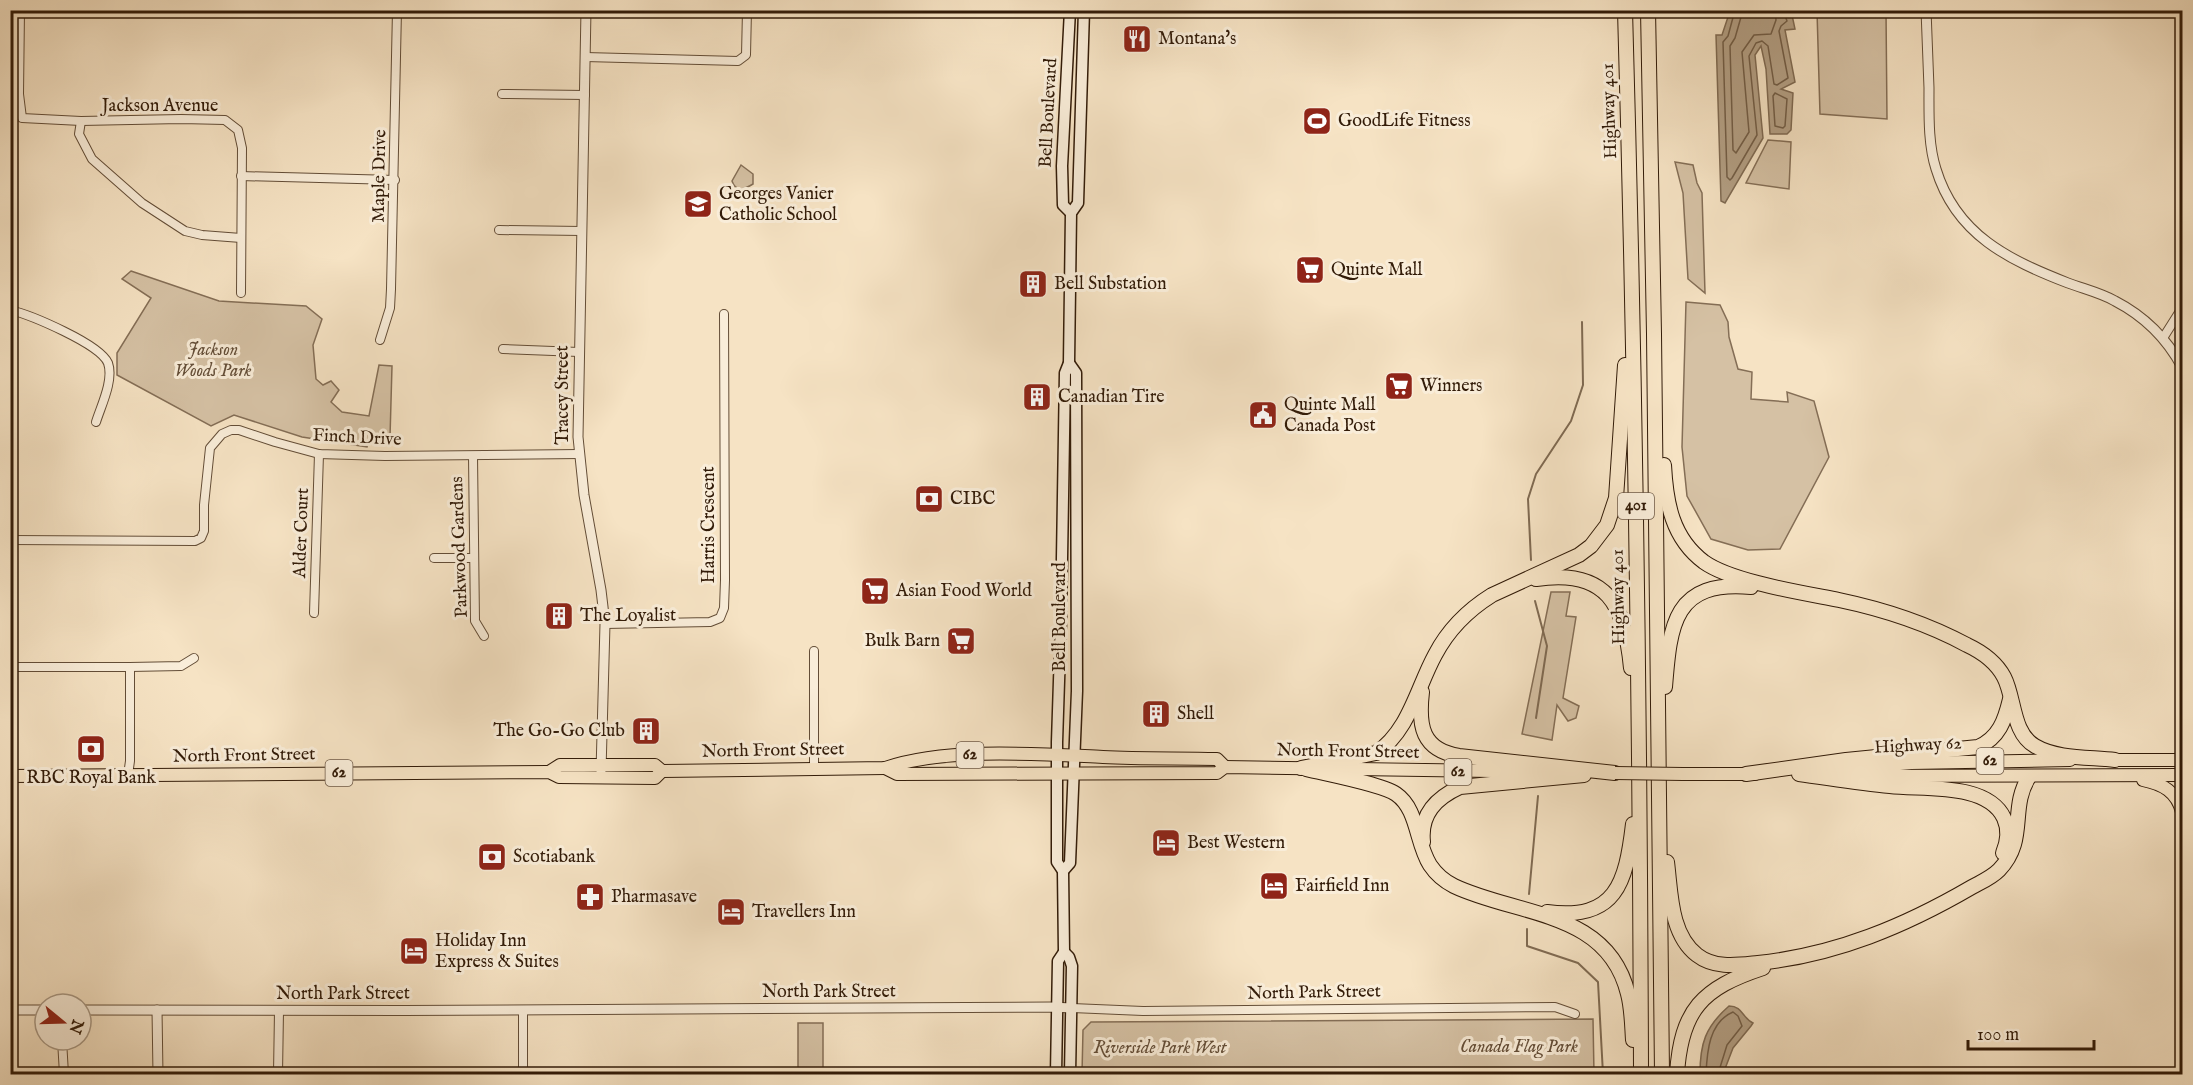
<svg xmlns="http://www.w3.org/2000/svg" width="2193" height="1085" font-family="'IM FELL English',serif">
  <rect width="100%" height="100%" fill="#f6e3c4"/>
  <filter id="stains"><feTurbulence type="fractalNoise" baseFrequency=".00333" numOctaves="4"/><feColorMatrix values="0 0 0 0 .2 0 0 0 0 .09 0 0 0 0 .02 0 0 0 .5 -.17"/></filter>
  <radialGradient id="worn" r=".72"><stop offset=".6" stop-color="#630" stop-opacity="0"/><stop offset="1" stop-color="#630" stop-opacity=".3"/></radialGradient>
  <g fill="#d5c1a4" stroke="#846e56" stroke-width="1.5">
    <polygon points="1817,11 1886,11 1887,119 1820,114"/>
    <rect x="11" y="110" width="6" height="23"/>
    <polygon points="1768,140 1791,142 1789,189 1746,183"/>
    <polygon points="1675,162 1693,165 1697,183 1702,193 1705,293 1688,279 1683,193"/>
    <path d="M741 165 753 174V184C745 189 736 193 732 181Z"/>
    <polygon points="131,271 219,301 306,306 322,319 313,345 316,379 323,385 331,381 339,390 331,402 342,412 369,416 379,365 392,366 390,437 369,437 367,447 302,437 234,415 211,426 117,375 117,353 151,298 122,279"/>
    <polygon points="1686,302 1720,305 1728,322 1729,337 1738,369 1752,372 1751,399 1788,402 1787,392 1814,401 1829,457 1780,549 1748,550 1711,539 1687,496 1682,447"/>
    <polygon points="1551,592 1570,592 1566,616 1576,617 1563,698 1579,706 1576,718 1568,721 1557,705 1552,740 1522,734"/>
    <polygon points="1593,1019 1594,1074 1082,1074 1083,1030 1091,1022"/>
    <rect x="798" y="1023" width="25" height="51"/>
  </g>
  <g fill="#b39f84" stroke="#7f6a52" stroke-width="1.5">
    <polygon points="1730,11 1786,11 1792,15 1795,29 1785,30 1795,82 1781,89 1793,93 1791,130 1787,134 1770,134 1766,69 1761,46 1755,55 1763,138 1725,203 1721,201 1716,35 1722,35"/>
    <path d="M1729 1006C1743 1006 1742 1018 1753 1023L1751 1026 1733 1048 1723 1074H1700C1700 1044 1705 1027 1729 1006Z"/>
  </g>
  <g fill="none" stroke-linecap="round" stroke-linejoin="round">
    <g stroke="#725d46" stroke-width="1.5">
      <polyline points="1735,10 1728,36 1723,42 1727,177 1730,180 1732,178 1757,135 1749,56 1756,43 1762,41 1768,46 1774,84 1777,85 1788,78 1779,31 1781,26 1787,21 1783,10"/>
      <polyline points="1743,10 1735,38 1730,46 1733,150 1736,153 1749,132 1742,52 1754,35 1771,34 1776,20 1775,10"/>
      <polygon points="1775,93 1787,99 1785,126 1783,128 1775,126 1773,96"/>
      <path d="M1706 1074C1707 1052 1709 1022 1733 1012L1738 1016 1742 1026 1727 1045 1718 1074"/>
    </g>
    <g stroke="#7f6a52" stroke-width="2">
      <polyline points="1531,560 1528,499 1536,474 1571,421 1583,385 1582,322"/>
      <polyline points="1535,601 1547,646 1536,718"/>
      <polyline points="1529,894 1538,796"/>
      <polyline points="1527,929 1527,946 1578,963 1598,982 1603,1074"/>
    </g>
    <g stroke="#634d37" stroke-width="10">
      <g id="minor">
        <polyline points="20,10 19,94 22,118 81,121 181,119 225,120 238,130 242,148 241,293"/>
        <polyline points="585,57 738,61 746,55 747,10"/>
        <polyline points="502,94 585,95"/>
        <polyline points="81,121 79,134 92,159 142,203 185,231 202,235 241,238"/>
        <polyline points="241,176 395,180"/>
        <polyline points="499,230 582,231"/>
        <path d="M10 310C31 315 100 344 108 363 114 380 101 406 96 422"/>
        <polyline points="2163,338 2182,308"/>
        <polyline points="380,340 390,308 391,289 397,10"/>
        <polyline points="503,349 579,352"/>
        <polyline points="473,456 475,621 484,636"/>
        <polyline points="10,540 195,541 201,538 204,531 204,505 210,448 222,434 231,430 239,430 275,442 319,454 385,456 580,454"/>
        <polyline points="434,558 474,558"/>
        <polyline points="314,613 319,454"/>
        <polyline points="605,624 710,622 720,618 724,608 725,580 724,314"/>
        <polyline points="10,667 130,667 130,761 128,775"/>
        <polyline points="130,667 181,666 194,658"/>
        <polyline points="814,769 814,651"/>
        <polyline points="1072,1008 1143,1011 1555,1007 1575,1014"/>
        <polyline points="62,1040 64,1074"/>
        <polyline points="278,1074 279,1011"/>
        <polyline points="523,1074 523,1011"/>
      </g>
    </g>
    <g stroke="#634d37" stroke-width="11">
      <g id="tertiary">
        <polyline points="586,10 578,437 584,495 601,590 605,624 601,771"/>
        <path d="M1926 10C1927 36 1928 62 1929 88 1929 115 1928 144 1936 169 1956 235 2009 260 2068 283 2084 289 2101 293 2115 301 2144 316 2167 339 2182 367"/>
        <polyline points="10,1010 45,1010"/>
        <path d="M81 1010C404 1011 727 1011 1050 1007L1072 1008"/>
        <polyline points="157,1010 158,1074"/>
      </g>
    </g>
    <g stroke="#321b08" stroke-width="13">
      <g id="secondary">
        <polyline points="1070,10 1062,166 1063,205 1071,213"/>
        <polyline points="1063,871 1070,863 1077,691 1076,373 1069,363"/>
        <polyline points="1064,952 1069,957 1072,966 1070,1074"/>
        <polyline points="1056,1074 1058,961 1064,952 1063,871 1057,862 1057,742 1061,620 1065,373 1069,363 1071,213 1078,203 1084,10"/>
      </g>
    </g>
    <g stroke="#321b08" stroke-width="14">
      <g id="primary">
        <polyline points="2106,760 2182,760"/>
        <polyline points="885,768 897,774 1217,773 1225,767 1556,772"/>
        <path d="M549 772 560 765H655L662 771 885 768C946 747 1038 754 1103 757 1141 759 1179 758 1217 759L1225 767"/>
        <polyline points="1809,772 1911,763 2070,760"/>
        <polyline points="1683,774 1755,774"/>
        <polyline points="10,776 549,772 559,777 655,778 662,771"/>
        <polyline points="1854,776 2182,775"/>
        <path d="M2143 780C2163 784 2177 792 2182 812"/>
      </g>
    </g>
    <g stroke="#321b08" stroke-width="16">
      <g id="motorway">
        <path d="M1625 10C1635 365 1640 720 1641 1074"/>
        <polyline points="1648,10 1654,334 1662,1074"/>
        <path d="M1664 465C1666 503 1672 538 1704 562 1732 582 1804 593 1839 600 1882 609 1928 624 1967 645 1982 652 1996 662 2004 677 2015 698 2012 733 2035 746 2057 759 2090 757 2115 760"/>
        <path d="M1536 579C1607 568 1625 605 1631 668"/>
        <path d="M1665 687C1670 624 1674 580 1751 587"/>
        <path d="M1422 692C1418 726 1422 750 1459 756L1615 773"/>
        <path d="M1301 768 1376 753C1409 731 1417 688 1435 655 1448 630 1468 610 1492 595L1579 555 1591 546 1607 525 1616 498 1625 365"/>
        <path d="M1306 769C1326 774 1381 784 1396 794 1418 809 1416 843 1430 865 1436 874 1444 881 1454 886 1517 916 1608 910 1628 994 1632 1009 1632 1025 1633 1040"/>
        <path d="M1746 774 1846 760 1978 747C1999 738 2005 720 2010 699"/>
        <path d="M1799 774C1829 778 1859 783 1890 786 1923 790 1987 782 2004 818 2009 829 2008 841 2003 853"/>
        <path d="M1423 842C1420 814 1436 798 1460 787L1584 775"/>
        <path d="M1667 862C1671 893 1670 934 1697 955 1715 969 1738 965 1758 963 1836 955 1905 926 1972 887 1981 882 1991 878 1999 870 2028 840 2009 808 2029 777"/>
        <path d="M1547 912C1616 921 1626 883 1633 824"/>
        <path d="M1677 1074C1681 1010 1702 988 1763 968"/>
      </g>
    </g>
    <use href="#minor" stroke="#f9edd9" stroke-width="8"/>
    <use href="#tertiary" stroke="#f9edd9" stroke-width="9"/>
    <use href="#secondary" stroke="#f9edd9" stroke-width="10"/>
    <use href="#primary" stroke="#f6e3c4" stroke-width="12"/>
    <use href="#motorway" stroke="#f6e3c4" stroke-width="14"/>
    <g stroke="#321b08" stroke-width="14" stroke-linecap="butt">
      <polyline id="primary-bridge" points="1615,773 1683,774"/>
    </g>
    <use href="#primary-bridge" stroke="#f6e3c4" stroke-width="12"/>
  </g>
  <defs>
    <g id="restaurant-square" transform="scale(1.5)"><rect x="-9" y="-9" width="18" height="18" rx="4" fill="#8f2418" stroke="#f9edd9"/><path d="M-5-6h1v4h1v-4h1v4h1v-4h1v5L-1.5 .5V6h-2V.5L-5-1ZM5-6V6H3V1.5H1.5Q1.5-4 5-6Z" fill="#fff"/></g>
    <g id="stadium-square" transform="scale(1.5)"><rect x="-9" y="-9" width="18" height="18" rx="4" fill="#8f2418" stroke="#f9edd9"/><path d="M0-5a6.5 5 0 1 0 0 10a6.5 5 0 1 0 0-10ZM-3.5-1.8h7v3.6h-7Z" fill="#fff"/></g>
    <g id="school-square" transform="scale(1.5)"><rect x="-9" y="-9" width="18" height="18" rx="4" fill="#8f2418" stroke="#f9edd9"/><path d="M0-5L7-2L0 1L-7-2ZM-4 1L0 2.5L4 1V4Q0 6-4 4Z" fill="#fff"/></g>
    <g id="supermarket-square" transform="scale(1.5)"><rect x="-9" y="-9" width="18" height="18" rx="4" fill="#8f2418" stroke="#f9edd9"/><path d="M-6-5.5h2.5l.6 2H6L4.5 2H-2.5L-4.4-4H-6ZM-1.5 3.2a1.3 1.3 0 1 0 .1 0ZM3 3.2a1.3 1.3 0 1 0 .1 0Z" fill="#fff"/></g>
    <g id="building-square" transform="scale(1.5)"><rect x="-9" y="-9" width="18" height="18" rx="4" fill="#8f2418" stroke="#f9edd9"/><path d="M-4-6H4V6H1V3H-1V6H-4ZM-2.5-4.3h1.7v1.8h-1.7ZM.8-4.3h1.7v1.8H.8ZM-2.5-1h1.7V.8h-1.7ZM.8-1h1.7V.8H.8Z" fill="#fff"/></g>
    <g id="civic-square" transform="scale(1.5)"><rect x="-9" y="-9" width="18" height="18" rx="4" fill="#8f2418" stroke="#f9edd9"/><path d="M-.6-6.5H3V-4.5H.6V-3L4-1V1h2V6H-6V1h2V-1L-.6-3ZM-1.2 2.5V6h2.4V2.5Z" fill="#fff"/></g>
    <g id="bank-square" transform="scale(1.5)"><rect x="-9" y="-9" width="18" height="18" rx="4" fill="#8f2418" stroke="#f9edd9"/><path d="M-6-4H6V4H-6ZM0-2.3a2.3 2.3 0 1 0 0 4.6a2.3 2.3 0 1 0 0-4.6Z" fill="#fff"/></g>
    <g id="hotel-square" transform="scale(1.5)"><rect x="-9" y="-9" width="18" height="18" rx="4" fill="#8f2418" stroke="#f9edd9"/><path d="M-6-4.5h1.5V1H6V5H4.5V3h-9V5H-6ZM-4 0a1.8 1.8 0 1 1 3.6 0ZM.5 0V-2.5h3Q6-2.5 6 0Z" fill="#fff"/></g>
    <g id="pharmacy-square" transform="scale(1.5)"><rect x="-9" y="-9" width="18" height="18" rx="4" fill="#8f2418" stroke="#f9edd9"/><path d="M-2-6h4v4h4v4h-4v4h-4v-4h-4v-4h4Z" fill="#fff"/></g>
  </defs>
  <g fill-rule="evenodd">
    <use href="#restaurant-square" x="1137" y="39"/>
    <use href="#stadium-square" x="1317" y="121"/>
    <use href="#school-square" x="698" y="204"/>
    <use href="#supermarket-square" x="1310" y="270"/>
    <use href="#building-square" x="1033" y="284"/>
    <use href="#supermarket-square" x="1399" y="386"/>
    <use href="#building-square" x="1037" y="397"/>
    <use href="#civic-square" x="1263" y="415"/>
    <use href="#bank-square" x="929" y="499"/>
    <use href="#supermarket-square" x="875" y="591"/>
    <use href="#building-square" x="559" y="616"/>
    <use href="#supermarket-square" x="961" y="641"/>
    <use href="#building-square" x="1156" y="714"/>
    <use href="#building-square" x="646" y="731"/>
    <use href="#bank-square" x="91" y="749"/>
    <use href="#hotel-square" x="1166" y="843"/>
    <use href="#bank-square" x="492" y="857"/>
    <use href="#hotel-square" x="1274" y="886"/>
    <use href="#pharmacy-square" x="590" y="897"/>
    <use href="#hotel-square" x="731" y="912"/>
    <use href="#hotel-square" x="414" y="951"/>
  </g>
  <g text-anchor="middle" dominant-baseline="central" stroke-width="6" stroke-linejoin="round" paint-order="stroke">
    <g fill="#f9edd9" stroke="#6e5a47" stroke-width="1.5">
      <rect x="1618" y="493" width="36" height="26" rx="4.5"/>
      <rect x="956.5" y="742" width="27" height="26" rx="4.5"/>
      <rect x="1976.5" y="748" width="27" height="26" rx="4.5"/>
      <rect x="1444.5" y="759" width="27" height="26" rx="4.5"/>
      <rect x="325.5" y="760" width="27" height="26" rx="4.5"/>
    </g>
    <g font-size="16" font-weight="bold" fill="#321b08">
      <text x="1636" y="506">401</text>
      <text x="970" y="755">62</text>
      <text x="1990" y="761">62</text>
      <text x="1458" y="772">62</text>
      <text x="339" y="773">62</text>
    </g>
    <g font-size="18" fill="#321b08" stroke="#f9edd9" text-anchor="start">
      <text x="1158" y="39">Montana's</text>
      <text x="1338" y="121">GoodLife Fitness</text>
      <text x="719" y="194">Georges Vanier<tspan x="719" dy="21">Catholic School</tspan></text>
      <text x="1331" y="270">Quinte Mall</text>
      <text x="1054" y="284">Bell Substation</text>
      <text x="1420" y="386">Winners</text>
      <text x="1058" y="397">Canadian Tire</text>
      <text x="1284" y="405">Quinte Mall<tspan x="1284" dy="21">Canada Post</tspan></text>
      <text x="950" y="499">CIBC</text>
      <text x="896" y="591">Asian Food World</text>
      <text x="580" y="616">The Loyalist</text>
      <text x="940" y="641" text-anchor="end">Bulk Barn</text>
      <text x="1177" y="714">Shell</text>
      <text x="625" y="731" text-anchor="end">The Go-Go Club</text>
      <text x="91" y="778" text-anchor="middle">RBC Royal Bank</text>
      <text x="1187" y="843">Best Western</text>
      <text x="513" y="857">Scotiabank</text>
      <text x="1295" y="886">Fairfield Inn</text>
      <text x="611" y="897">Pharmasave</text>
      <text x="752" y="912">Travellers Inn</text>
      <text x="435" y="941">Holiday Inn<tspan x="435" dy="21">Express &amp; Suites</tspan></text>
    </g>
    <g font-size="18" fill="#321b08" stroke="#f9edd9">
      <text x="160" y="106">Jackson Avenue</text>
      <text transform="translate(1610 111) rotate(-92)">Highway 401</text>
      <text transform="translate(1049 113) rotate(-87)">Bell Boulevard</text>
      <text transform="translate(380 176) rotate(-89)">Maple Drive</text>
      <text transform="translate(563 395) rotate(-90)">Tracey Street</text>
      <text transform="translate(357 438) rotate(3)">Finch Drive</text>
      <text transform="translate(709 525) rotate(-90)">Harris Crescent</text>
      <text transform="translate(302 533) rotate(-88)">Alder Court</text>
      <text transform="translate(460 547) rotate(-92)">Parkwood Gardens</text>
      <text transform="translate(1619 597) rotate(-91)">Highway 401</text>
      <text transform="translate(1060 617) rotate(-90)">Bell Boulevard</text>
      <text transform="translate(1918 746) rotate(-3)">Highway 62</text>
      <text transform="translate(773 751) rotate(-1)">North Front Street</text>
      <text transform="translate(1348 752) rotate(1)">North Front Street</text>
      <text transform="translate(244 756) rotate(-1)">North Front Street</text>
      <text x="829" y="992">North Park Street</text>
      <text transform="translate(1314 993) rotate(-1)">North Park Street</text>
      <text x="343" y="994">North Park Street</text>
    </g>
    <g font-size="18" font-style="italic" fill="#634d37" stroke="#f9edd9">
      <text x="213" y="350">Jackson<tspan x="213" dy="21">Woods Park</tspan></text>
      <text x="1519" y="1047">Canada Flag Park</text>
      <text x="1160" y="1048">Riverside Park West</text>
    </g>
  </g>
  <rect width="2193" height="1085" fill="none" stroke="#f6e3c4" stroke-width="36"/>
  <rect x="12" y="12" width="2169" height="1061" fill="none" stroke="#321b08" stroke-width="3"/>
  <rect x="18" y="18" width="2157" height="1049" fill="none" stroke="#321b08" stroke-width="1.5"/>
  <g transform="translate(63 1022) rotate(109)"><circle r="28" fill="#f9edd9" stroke="#a99985" stroke-width="1.5"/>
  <path d="M0-4.5L10 22L0 15L-10 22Z" fill="#8f2418"/>
  <text y="-9" font-size="16" font-weight="bold" text-anchor="middle" fill="#321b08">N</text>
  </g>
  <path d="M1968 1040v9h126v-9" fill="none" stroke="#321b08" stroke-width="3"/>
  <text x="1977" y="1040" font-size="18" fill="#321b08" stroke="#f9edd9" stroke-width="4.5" paint-order="stroke">100 m</text>
  <rect width="100%" height="100%" filter="url(#stains)"/>
  <rect width="100%" height="100%" fill="url(#worn)"/>
</svg>
